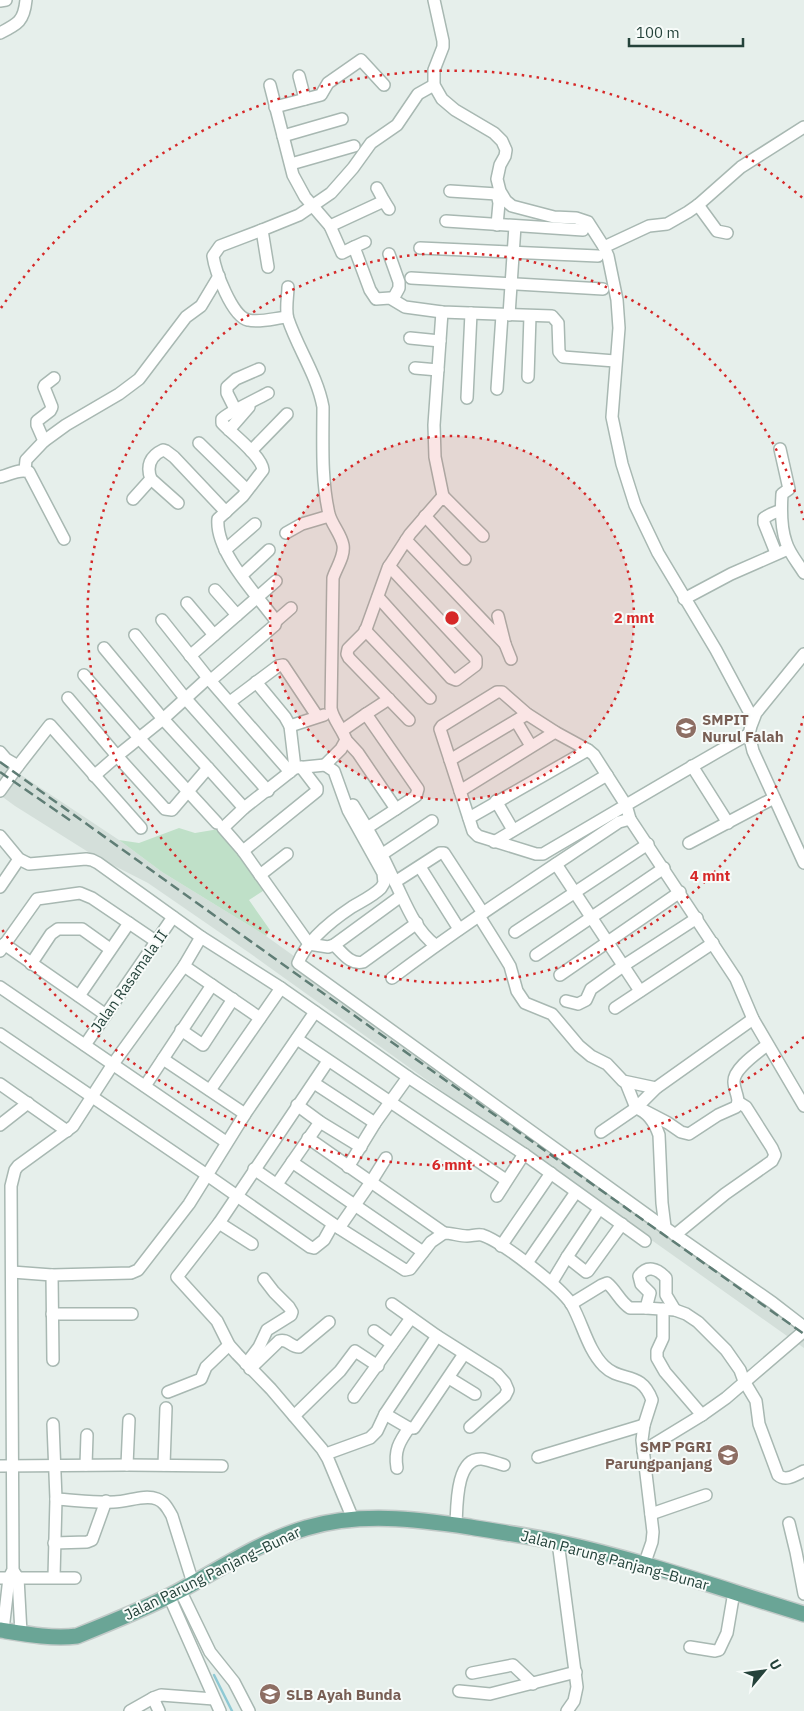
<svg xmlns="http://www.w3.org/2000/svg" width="804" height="1711" font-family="'IBM Plex Sans',sans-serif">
  <rect width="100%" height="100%" fill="#e6efeb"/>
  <polygon fill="#d4dfda" points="0,761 119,840 162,872 266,936 804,1322 804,1348 513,1142 251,954 148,883 93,855 15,806 0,795"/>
  <polygon fill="#bfe0c8" points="179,828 195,833 219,829 266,889 249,900 270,930 266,936 162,872 119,840 139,843"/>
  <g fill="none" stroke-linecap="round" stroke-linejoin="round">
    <polyline stroke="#8ec9d4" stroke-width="2.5" points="214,1675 232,1711"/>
    <g stroke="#a8b8b2" stroke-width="14">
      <g id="minor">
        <polyline points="434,0 443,41 443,47 434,70 434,85 442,99 455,110 494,133 502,141 506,150 505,156 500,165 497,179 500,191 506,201 512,206 554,217 576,218 588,222 604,247 608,256 617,300 619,328 612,417 622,464 635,505 658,553 716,650 753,719"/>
        <polyline points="0,1 6,0"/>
        <path d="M0 33C18 24 24 21 26 0"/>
        <polyline points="299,76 305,99"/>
        <polyline points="270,85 293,175 305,197 330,226"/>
        <polyline points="275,107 321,95 328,83 361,60 384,85"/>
        <polyline points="283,136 342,119"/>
        <polyline points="291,164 354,146"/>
        <polyline points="377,188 384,201"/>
        <polyline points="450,191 497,194 499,203 497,225"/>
        <polyline points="698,205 717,231 727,233"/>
        <polyline points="446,221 583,230"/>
        <path d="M262 230 220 246 213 256C215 270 232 317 248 320 260 323 275 318 287 317"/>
        <polyline points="365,242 354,247 370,290 376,299 390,298 405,307 442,312 552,316 558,323 559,352 563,357 615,361"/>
        <polyline points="354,247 342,253 330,226 384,201 389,209"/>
        <polyline points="604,247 649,226 667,224 688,212 698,205 741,167 804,127"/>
        <polyline points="420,248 598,256"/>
        <polyline points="389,254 399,282 399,288 393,299"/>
        <polyline points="268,267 262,230 299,215 331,193 353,168 371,143 397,125 418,94 434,85"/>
        <polyline points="411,278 603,289"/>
        <path d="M288 287C288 296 285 310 288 319 298 349 317 375 323 407 323 443 321 479 329 514 332 525 341 534 343 545 345 556 336 568 333 578L331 708C332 718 343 730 346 740L341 749 325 765 334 771 348 810 383 873 384 883 381 888C373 896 362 901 352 907 331 921 307 940 298 963L654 1220 773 1303 804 1327"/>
        <polyline points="442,312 434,425 435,457 443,496"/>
        <polyline points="509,315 515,226"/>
        <polyline points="410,338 440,341"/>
        <polyline points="415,368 438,370"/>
        <polyline points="528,377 530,316"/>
        <polyline points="497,389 502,315"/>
        <polyline points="467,398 471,313"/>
        <polyline points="236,411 227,393 227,387 236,379 259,369"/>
        <polyline points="229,430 249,407"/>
        <polyline points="44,441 66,425 119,394 139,379 186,317 201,306 219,276"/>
        <polyline points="199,443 247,490"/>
        <path d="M780 449 789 489 782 494C781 509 781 528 786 542 789 553 798 563 804 573"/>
        <polyline points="251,451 287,414"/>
        <polyline points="25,470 26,460 44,441 37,425 37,421 50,411 52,407 44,387 45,385 54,378"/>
        <path d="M0 477C9 475 20 468 29 472L64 539"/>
        <polyline points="151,479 178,503"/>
        <path d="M133 499 151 479C146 466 150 456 163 450L166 451 174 457 226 512"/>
        <polyline points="425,516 465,559"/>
        <polyline points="286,533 302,524 329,516"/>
        <polyline points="406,540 505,644 498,616"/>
        <polyline points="225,550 255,524"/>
        <polyline points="776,553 764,523 764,518 771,514 781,510"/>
        <polyline points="242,575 269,550"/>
        <polyline points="215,590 237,615"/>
        <polyline points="378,597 451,678 456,680 476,665 476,659 389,566"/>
        <polyline points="684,599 731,574 788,549"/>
        <polyline points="187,603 214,635"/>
        <polyline points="162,620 208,678 290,772"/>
        <polyline points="276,621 291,608"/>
        <polyline points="365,630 430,698"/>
        <polyline points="135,635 185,698 268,791"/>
        <polyline points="505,644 511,659"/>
        <polyline points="104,648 163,719 208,768"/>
        <polyline points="804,654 756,713 751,726 749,734 753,751 804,863"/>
        <polyline points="190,656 276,581"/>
        <polyline points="84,675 139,738 217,823"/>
        <path d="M210 681 275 625 276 621C257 595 215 552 218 519L243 496 263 470C262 456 232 434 222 423V419C224 415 261 397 268 393"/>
        <polyline points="256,682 285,717 290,726 295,768"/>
        <polyline points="68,698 117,756 165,809 172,810 208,768 244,808"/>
        <polyline points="230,702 278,666 283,665 317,716"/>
        <polyline points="366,714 389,699"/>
        <polyline points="409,720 349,658 347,654 348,649 365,632 388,568 410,534 443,496 483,536"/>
        <polyline points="516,721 531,746"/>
        <polyline points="290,726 324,715"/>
        <polyline points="343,730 366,714 418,789 416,796 367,828"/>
        <polyline points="346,740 358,753 396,809"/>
        <polyline points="0,752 6,759 18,766 0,791"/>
        <polyline points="450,760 527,714"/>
        <polyline points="325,765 295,768 244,808 223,828 243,851 309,944 328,947 334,945 401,896"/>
        <polyline points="18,766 50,725 141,828"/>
        <polyline points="692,766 728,823"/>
        <polyline points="94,776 117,756 163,719 208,678"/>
        <polyline points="460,791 555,732"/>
        <polyline points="496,801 513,830"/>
        <path d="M353 805C368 829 382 854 394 880 405 902 415 930 435 945"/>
        <polyline points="469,818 588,750"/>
        <path d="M630 819 626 805 594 755 588 750 555 732 527 714 502 692H497L442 726 440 729 473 831 478 836 536 854H543L548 851C615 812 681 772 749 734"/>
        <polyline points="0,836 19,859 29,864 86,859 92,860 98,863 201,937 281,988 408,1077 524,1154 645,1241"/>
        <polyline points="494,842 607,775"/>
        <polyline points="689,843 774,798"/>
        <polyline points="243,851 317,791 317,788 301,767"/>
        <polyline points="381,855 432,821"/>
        <polyline points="556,864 640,991"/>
        <polyline points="420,867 459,929"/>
        <polyline points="260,875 287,854"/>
        <polyline points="395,882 440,853 444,853 483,913"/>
        <polyline points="0,887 19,859"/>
        <polyline points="479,916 504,956 510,966 517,991 525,1003 552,1014 579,1046 591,1056 607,1064 623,1081 656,1088"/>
        <polyline points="515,932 648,844"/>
        <polyline points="4,944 106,1015"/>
        <path d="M334 945C343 953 350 965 363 962L417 923"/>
        <polyline points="0,951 37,899 80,893 92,898 157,942"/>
        <polyline points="536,955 664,868"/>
        <polyline points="31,964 51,934 58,929 82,929 110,949"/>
        <polyline points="184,966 260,1018"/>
        <polyline points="560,975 680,892"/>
        <path d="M392 978C465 923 543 873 619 822L630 819 736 979 753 1019 804 1106"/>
        <polyline points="0,987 226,1142"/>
        <polyline points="79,996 129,923"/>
        <polyline points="566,1001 578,1004 586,1000 591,989 623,966 697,918"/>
        <polyline points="615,1008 713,943"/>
        <polyline points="181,1030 203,1045 233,999"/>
        <polyline points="0,1034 207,1175 310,1247 314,1248 324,1240 333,1224"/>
        <polyline points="297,1039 506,1180"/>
        <polyline points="85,1045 173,917"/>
        <polyline points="163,1059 245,1114"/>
        <polyline points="328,1061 219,1223 177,1277 217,1321 229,1345 237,1354 271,1389 322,1449 328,1459 353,1519"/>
        <polyline points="314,1083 375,1123"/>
        <path d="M626 1083 636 1108C648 1112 655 1123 659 1135L662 1203 665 1227"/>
        <polyline points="0,1084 67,1131"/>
        <polyline points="145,1086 212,985"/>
        <polyline points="210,1090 281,988"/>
        <polyline points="297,1105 320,1122 361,1147"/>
        <path d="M643 1110 668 1123 681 1132 689 1134 718 1115 736 1107 738 1102C738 1095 734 1089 734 1082 733 1069 757 1053 767 1045"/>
        <polyline points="0,1125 28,1103"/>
        <polyline points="601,1132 636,1108 656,1088 753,1019"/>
        <polyline points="308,1138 444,1233"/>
        <polyline points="292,1162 423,1252"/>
        <polyline points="348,1167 375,1123 408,1077"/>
        <path d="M254 1169 339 1228 405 1270 410 1269 431 1242 444 1233C452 1233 459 1236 467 1236 472 1236 477 1234 482 1235 501 1241 562 1288 572 1305 583 1325 588 1350 604 1366 621 1383 641 1370 652 1400L644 1425 642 1440 653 1532 652 1542 644 1565"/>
        <polyline points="277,1184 320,1122"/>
        <polyline points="497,1196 524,1154"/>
        <polyline points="219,1223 252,1244"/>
        <polyline points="339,1228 371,1182 386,1158"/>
        <polyline points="675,1235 725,1194 772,1161 775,1155 772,1148 746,1107 738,1102"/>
        <polyline points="501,1246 551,1173"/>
        <polyline points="567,1257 586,1272 588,1271 622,1224"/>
        <polyline points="527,1263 576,1192"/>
        <polyline points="12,1272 52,1275 131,1273 138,1270 189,1204 245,1114 315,1012"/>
        <polyline points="52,1275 53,1360"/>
        <polyline points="552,1282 567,1257 599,1209"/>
        <polyline points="392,1304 437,1336 497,1374 505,1383 508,1390 505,1396 470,1427"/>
        <path d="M571 1304 602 1285 607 1283C616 1290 620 1302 630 1308H646L675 1310 686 1314 698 1322 726 1350 740 1370 744 1381 756 1401 759 1424 778 1475C786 1482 795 1475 804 1471"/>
        <path d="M646 1308 650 1293 641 1284 639 1276C647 1265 657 1268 666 1278V1295L675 1310"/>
        <polyline points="663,1309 663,1338 657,1351 657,1358 665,1372 702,1415"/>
        <polyline points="52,1314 132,1314"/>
        <polyline points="374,1331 392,1344"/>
        <polyline points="246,1364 259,1347 267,1330 291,1315 292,1312 289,1307 274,1292 264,1279"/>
        <path d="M250 1369 279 1341C287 1338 291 1347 299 1347L329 1322"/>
        <polyline points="449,1378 475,1394"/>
        <polyline points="168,1392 201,1379 206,1367 229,1345"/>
        <polyline points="354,1397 411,1318"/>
        <polyline points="385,1414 409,1428 414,1428 464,1354"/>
        <polyline points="294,1416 340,1371 355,1351 378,1366"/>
        <polyline points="53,1424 56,1499 54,1577"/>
        <polyline points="643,1451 702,1415 726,1398 804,1331"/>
        <polyline points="326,1454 370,1438 377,1431 385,1414 437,1336"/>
        <polyline points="538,1457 644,1425"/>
        <polyline points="86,1465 87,1435"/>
        <polyline points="127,1465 129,1420"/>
        <polyline points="164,1465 166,1408"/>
        <polyline points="0,1466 127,1465 222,1466"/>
        <path d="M397 1468C394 1451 399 1442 409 1428"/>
        <path d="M56 1499C75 1500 95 1503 114 1502 128 1502 144 1494 157 1499 165 1502 168 1509 172 1516L193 1583"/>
        <polyline points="651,1514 706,1495"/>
        <polyline points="789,1523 796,1552 804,1594"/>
        <path d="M456 1525C457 1509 455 1457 482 1459 489 1460 497 1463 504 1465"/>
        <polyline points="558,1542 577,1687 574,1701 567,1711"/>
        <polyline points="54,1543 87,1542 92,1540 106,1501"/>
        <polyline points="14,1572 18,1578 21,1633"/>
        <polyline points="0,1578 75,1578"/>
        <polyline points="180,1590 210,1652 234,1682 249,1711"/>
        <polyline points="169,1596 220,1711"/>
        <polyline points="3,1630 9,1578 13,1570 11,1186 15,1170 18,1166 73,1126 113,1064 184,966 201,937"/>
        <polyline points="690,1647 715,1651 719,1650 727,1633 734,1592"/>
        <polyline points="472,1673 513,1665 533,1684"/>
        <polyline points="459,1691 490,1694 576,1672"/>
        <polyline points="153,1698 159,1711"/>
        <polyline points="130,1711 153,1698 161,1695 214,1699"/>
      </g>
    </g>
    <g stroke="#c2cac8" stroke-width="18">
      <path id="major" d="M0 1630C25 1634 52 1639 77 1636 112 1622 147 1608 179 1591 220 1569 261 1541 306 1528 360 1512 416 1519 470 1527 499 1532 528 1536 557 1542 641 1560 722 1589 804 1614"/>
    </g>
    <use href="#minor" stroke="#fff" stroke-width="11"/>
    <use href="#major" stroke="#6aa596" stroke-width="15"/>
    <g stroke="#5f7d75" stroke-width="2.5" stroke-dasharray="10 5" stroke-linecap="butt">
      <polyline points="0,762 376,1031 804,1334"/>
      <polyline points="0,772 74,823"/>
    </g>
  </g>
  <circle cx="452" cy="618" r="182" fill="#d62828" fill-opacity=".12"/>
  <g fill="none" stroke="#d62828" stroke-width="2.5" stroke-dasharray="2.5 5">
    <circle cx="452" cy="618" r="182"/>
    <path d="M804 716A365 365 0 1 1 804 520"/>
    <path d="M804 1037A547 547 0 0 1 1 928M1 308A547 547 0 0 1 804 199"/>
  </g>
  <defs>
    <g id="school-disc" transform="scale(1.125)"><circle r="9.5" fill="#8d6e63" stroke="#f7fbf9"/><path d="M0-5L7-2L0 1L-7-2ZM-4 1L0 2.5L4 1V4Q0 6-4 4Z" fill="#fff"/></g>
  </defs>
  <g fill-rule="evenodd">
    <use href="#school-disc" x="686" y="728"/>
    <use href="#school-disc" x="728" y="1455"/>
    <use href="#school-disc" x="270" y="1694"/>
  </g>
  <g text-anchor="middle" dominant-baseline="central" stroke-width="4" stroke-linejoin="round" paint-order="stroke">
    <g font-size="15" font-weight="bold" fill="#785e54" stroke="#f7fbf9" text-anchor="start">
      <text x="702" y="719">SMPIT<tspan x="702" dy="17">Nurul Falah</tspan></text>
      <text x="712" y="1446" text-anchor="end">SMP PGRI<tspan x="712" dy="17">Parungpanjang</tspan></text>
      <text x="286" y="1694">SLB Ayah Bunda</text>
    </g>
    <g font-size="15" fill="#24423a" stroke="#f7fbf9">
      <text transform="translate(129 981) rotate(-55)">Jalan Rasamala II</text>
      <text transform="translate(615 1560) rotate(15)">Jalan Parung Panjang–Bunar</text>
      <text transform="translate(212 1573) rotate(-26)">Jalan Parung Panjang–Bunar</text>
    </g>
  </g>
  <circle cx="452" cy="618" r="8" fill="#d62828" stroke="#f7fbf9" stroke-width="2.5"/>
  <g font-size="15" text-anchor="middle" font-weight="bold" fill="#d62828" stroke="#f7fbf9" stroke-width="4" stroke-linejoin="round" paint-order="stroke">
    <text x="634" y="623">2 mnt</text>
    <text x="710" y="881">4 mnt</text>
    <text x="452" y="1170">6 mnt</text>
  </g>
  <g transform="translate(764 1671) rotate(61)" stroke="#f7fbf9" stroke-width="4" paint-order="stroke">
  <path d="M0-4L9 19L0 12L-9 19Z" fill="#24423a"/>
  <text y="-8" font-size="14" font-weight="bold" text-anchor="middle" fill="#24423a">U</text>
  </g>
  <path d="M629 38v8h114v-8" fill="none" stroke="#24423a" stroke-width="2.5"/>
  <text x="636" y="38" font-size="15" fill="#24423a" stroke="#f7fbf9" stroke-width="4" paint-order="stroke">100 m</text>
</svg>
